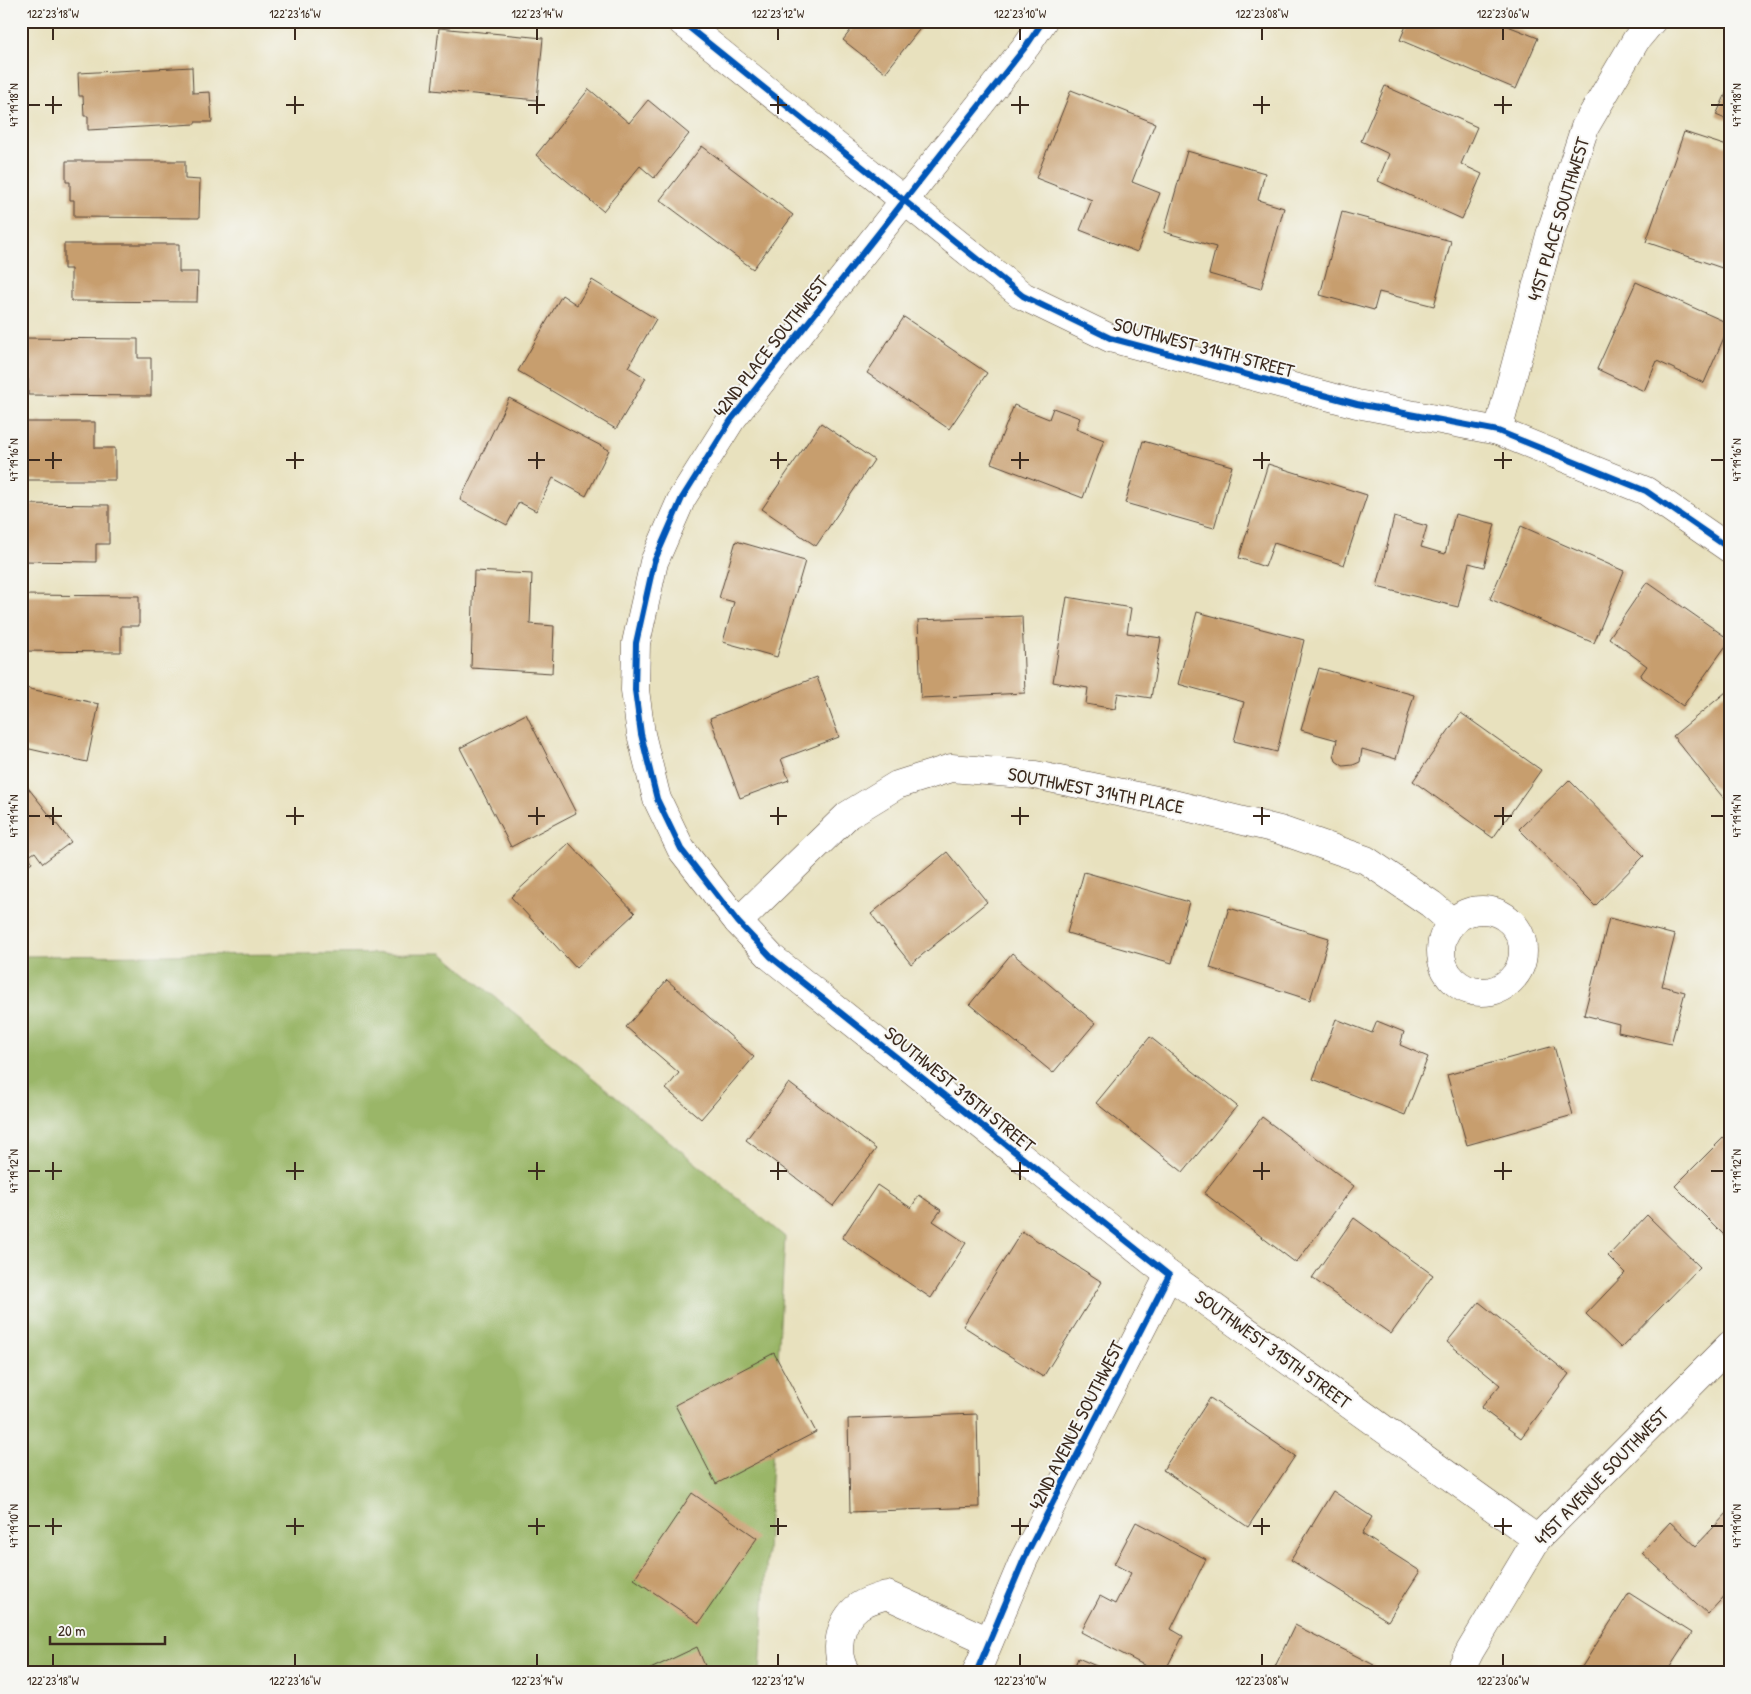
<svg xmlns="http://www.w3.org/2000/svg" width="1751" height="1694" font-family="'Patrick Hand',sans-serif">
  <rect width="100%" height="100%" fill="#f6f6f2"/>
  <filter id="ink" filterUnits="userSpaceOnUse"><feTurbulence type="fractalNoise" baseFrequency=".02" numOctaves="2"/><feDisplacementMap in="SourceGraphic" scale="10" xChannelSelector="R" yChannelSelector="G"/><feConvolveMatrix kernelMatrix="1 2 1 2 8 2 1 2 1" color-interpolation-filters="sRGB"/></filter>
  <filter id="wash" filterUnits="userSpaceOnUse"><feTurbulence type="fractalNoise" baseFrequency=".0096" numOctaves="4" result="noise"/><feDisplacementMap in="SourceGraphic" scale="20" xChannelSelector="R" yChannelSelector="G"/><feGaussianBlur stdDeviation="1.12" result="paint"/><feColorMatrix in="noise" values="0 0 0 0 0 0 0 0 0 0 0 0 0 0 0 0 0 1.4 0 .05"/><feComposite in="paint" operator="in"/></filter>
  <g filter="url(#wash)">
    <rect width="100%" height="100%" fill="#e8e1be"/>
    <polygon fill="#9ab667" stroke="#6a7042" points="442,953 785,1237 760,1673 21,1673 21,956"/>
    <g id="blocks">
      <g fill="#c79e6e">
        <polygon points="858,21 926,21 885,73 843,40"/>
        <polygon points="1408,21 1510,21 1508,26 1538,38 1516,89 1400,40"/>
        <polygon points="439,28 543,38 537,100 432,90"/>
        <polygon points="192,67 193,93 210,92 212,122 195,122 195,124 88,130 88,116 84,116 83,96 79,96 78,73"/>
        <polygon points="1730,85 1730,121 1716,115"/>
        <polygon points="1385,86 1477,127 1461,164 1482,174 1462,219 1378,181 1389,154 1361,141"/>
        <polygon points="589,89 629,123 648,100 689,134 654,178 640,166 603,211 536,155"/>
        <polygon points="1071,90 1155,123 1132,182 1160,193 1137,252 1080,230 1092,200 1036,178"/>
        <polygon points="1684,132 1730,147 1730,245 1722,268 1646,242"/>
        <polygon points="702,146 793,215 753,269 660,200"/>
        <polygon points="1187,151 1265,173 1258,200 1284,208 1261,289 1209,274 1216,247 1164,232"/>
        <polygon points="66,161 185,161 185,179 200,180 199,218 74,217 74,200 70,200 70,182 66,182"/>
        <polygon points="1342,212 1451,241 1434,306 1379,292 1374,310 1320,295"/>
        <polygon points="64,244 179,244 179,272 198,272 197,302 71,301 71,269 64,269"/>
        <polygon points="592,280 656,319 628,367 646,378 616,429 518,371 562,295 577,305"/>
        <polygon points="1636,282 1730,324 1704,383 1657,361 1644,391 1597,369"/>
        <polygon points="904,317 987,373 949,429 867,373"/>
        <polygon points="21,338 138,339 138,358 151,358 151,396 28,395 28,379 24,379 24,358 21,358"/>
        <polygon points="509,398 609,450 586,496 553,478 536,511 519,502 507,525 460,500"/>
        <polygon points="1014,405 1049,419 1053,408 1080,418 1076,429 1104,440 1083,498 991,463"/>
        <polygon points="21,422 95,422 95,448 115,448 115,480 21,480"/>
        <polygon points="821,423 874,460 816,546 762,509"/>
        <polygon points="1143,441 1232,466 1214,528 1125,503"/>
        <polygon points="1268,464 1367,495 1344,565 1274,543 1265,567 1239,558"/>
        <polygon points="21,504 109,505 109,544 96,544 96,562 21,561"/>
        <polygon points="1455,514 1495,524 1484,567 1469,563 1458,607 1377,587 1394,517 1427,526 1421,547 1445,554"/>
        <polygon points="1521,526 1624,571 1594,643 1490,599"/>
        <polygon points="736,541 805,561 777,657 723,642 734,602 719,598"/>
        <polygon points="474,571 532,574 530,624 554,626 552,673 471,668"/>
        <polygon points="1647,582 1730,640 1683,706 1640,676 1647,666 1609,638"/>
        <polygon points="21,595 139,596 139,626 121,626 121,652 21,651"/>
        <polygon points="1067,597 1131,608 1127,633 1161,638 1151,698 1118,693 1115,709 1086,704 1088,688 1053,682"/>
        <polygon points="1197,612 1304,640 1277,752 1234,741 1244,702 1178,684"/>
        <polygon points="1022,616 1025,693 921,698 918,620"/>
        <polygon points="1319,668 1414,695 1396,759 1362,749 1360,762 1353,765 1343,766 1336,761 1334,754 1337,740 1301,730"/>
        <polygon points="817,677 839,737 781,759 789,780 740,798 710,718"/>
        <polygon points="21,687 99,704 87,762 21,747"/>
        <polygon points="1726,692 1730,696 1730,806 1673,736"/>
        <polygon points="1461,713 1541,770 1493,838 1413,781"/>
        <polygon points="526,714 576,813 511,847 460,748"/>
        <polygon points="21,779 71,842 43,863 35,852 29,856 32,862 21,870"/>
        <polygon points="1569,780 1644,856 1595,906 1519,829"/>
        <polygon points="569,843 635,913 576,968 511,897"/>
        <polygon points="947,852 987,902 911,964 871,914"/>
        <polygon points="1084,872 1189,902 1172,963 1067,933"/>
        <polygon points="1229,908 1329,938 1310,1000 1210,968"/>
        <polygon points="1609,918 1675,935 1662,986 1685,992 1671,1044 1618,1032 1619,1024 1584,1015"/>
        <polygon points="1012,953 1095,1023 1053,1073 970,1004"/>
        <polygon points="667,980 754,1057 701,1119 666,1089 679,1073 626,1027"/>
        <polygon points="1336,1019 1372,1033 1377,1021 1404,1032 1400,1045 1428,1057 1405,1115 1313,1079"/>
        <polygon points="1150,1037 1237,1106 1183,1172 1096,1103"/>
        <polygon points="1554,1046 1573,1115 1467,1145 1447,1075"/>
        <polygon points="789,1083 876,1149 833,1206 746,1140"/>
        <polygon points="1262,1117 1354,1186 1296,1263 1204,1193"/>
        <polygon points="1730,1131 1730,1241 1675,1186"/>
        <polygon points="877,1185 911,1208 919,1195 941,1210 933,1221 966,1243 931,1298 842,1238"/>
        <polygon points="1647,1215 1700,1267 1621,1348 1586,1314 1625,1273 1608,1256"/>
        <polygon points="1354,1218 1433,1275 1391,1334 1312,1278"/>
        <polygon points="1022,1231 1102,1282 1043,1377 963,1326"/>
        <polygon points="1479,1302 1569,1374 1521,1438 1481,1408 1500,1385 1447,1342"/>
        <polygon points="774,1353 816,1432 716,1484 675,1405"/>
        <polygon points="1210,1398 1295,1456 1248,1527 1163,1470"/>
        <polygon points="977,1414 979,1507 850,1512 848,1419"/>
        <polygon points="1333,1491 1372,1517 1362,1534 1420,1571 1388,1621 1291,1560"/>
        <polygon points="692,1493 757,1538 699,1623 634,1579"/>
        <polygon points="1730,1510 1730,1590 1708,1614 1642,1553 1670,1522 1696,1546"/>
        <polygon points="1136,1522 1206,1559 1171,1629 1183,1636 1164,1673 1159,1673 1081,1632 1100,1596 1115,1604 1131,1573 1114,1564"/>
        <polygon points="1629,1593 1692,1633 1666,1673 1578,1673"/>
        <polygon points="1295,1625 1374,1665 1370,1673 1272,1673"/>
        <polygon points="697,1647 708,1673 642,1673"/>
        <polygon points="1078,1658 1112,1673 1072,1673"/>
      </g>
    </g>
  </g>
  <g filter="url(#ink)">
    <use href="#blocks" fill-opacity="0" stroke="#554536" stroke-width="1"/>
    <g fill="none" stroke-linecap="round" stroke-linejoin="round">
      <g stroke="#554536" stroke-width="29">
        <g id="minor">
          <polyline points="681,21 1023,296 1110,338 1357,404 1498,431 1646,491 1730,549"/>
          <polyline points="1043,21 1027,45 731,420 682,498 654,562 636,643 635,690 641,734 657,799 681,849 738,922 771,957 1169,1275 1537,1539"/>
          <polyline points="1498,431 1550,235 1585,127 1636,40 1652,21"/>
          <circle cx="1482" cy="951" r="41"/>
          <polyline points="738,922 848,815 897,785 951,768 1035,775 1161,801 1280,830 1366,860 1431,904 1452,922"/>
          <path d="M846 1673C833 1652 839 1621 859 1606 868 1600 877 1598 887 1595L989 1641"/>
          <polyline points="976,1673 1024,1559 1169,1275"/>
          <polyline points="1459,1673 1470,1651 1537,1539 1730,1345"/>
        </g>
      </g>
      <use href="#minor" stroke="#fff" stroke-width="28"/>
      <g stroke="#f6f6f2" stroke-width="9">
        <g id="cycleway">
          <polyline points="681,21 1023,296 1110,338 1357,404 1498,431 1646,491 1730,549"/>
          <polyline points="976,1673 1024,1559 1169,1275 771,957 738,922 681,849 657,799 641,734 635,690 636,643 654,562 682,498 731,420 1027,45 1043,21"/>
        </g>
      </g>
      <use href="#cycleway" stroke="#0057b8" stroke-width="6"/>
    </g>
  </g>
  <path fill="none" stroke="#3b2a1e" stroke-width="2" d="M53 28V40M295 28V40M537 28V40M778 28V40M1020 28V40M1262 28V40M1503 28V40M53 96V114M295 96V114M537 96V114M778 96V114M1020 96V114M1262 96V114M1503 96V114M28 105H40M45 105H62M286 105H304M528 105H545M770 105H787M1011 105H1029M1253 105H1270M1494 105H1512M1711 105H1724M53 452V469M295 452V469M537 452V469M778 452V469M1020 452V469M1262 452V469M1503 452V469M28 460H40M45 460H62M286 460H304M528 460H545M770 460H787M1011 460H1029M1253 460H1270M1494 460H1512M1711 460H1724M53 807V825M295 807V825M537 807V825M778 807V825M1020 807V825M1262 807V825M1503 807V825M28 816H40M45 816H62M286 816H304M528 816H545M770 816H787M1011 816H1029M1253 816H1270M1494 816H1512M1711 816H1724M53 1162V1180M295 1162V1180M537 1162V1180M778 1162V1180M1020 1162V1180M1262 1162V1180M1503 1162V1180M28 1171H40M45 1171H62M286 1171H304M528 1171H545M770 1171H787M1011 1171H1029M1253 1171H1270M1494 1171H1512M1711 1171H1724M53 1518V1535M295 1518V1535M537 1518V1535M778 1518V1535M1020 1518V1535M1262 1518V1535M1503 1518V1535M28 1526H40M45 1526H62M286 1526H304M528 1526H545M770 1526H787M1011 1526H1029M1253 1526H1270M1494 1526H1512M1711 1526H1724M53 1654V1666M295 1654V1666M537 1654V1666M778 1654V1666M1020 1654V1666M1262 1654V1666M1503 1654V1666"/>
  <g text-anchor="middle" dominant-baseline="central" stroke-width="4" stroke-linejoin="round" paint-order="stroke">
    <g font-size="19" fill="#3b2a1e" stroke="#f6f6f2">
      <text transform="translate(1558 219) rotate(-73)">41ST PLACE SOUTHWEST</text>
      <text transform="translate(770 346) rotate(-52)">42ND PLACE SOUTHWEST</text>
      <text transform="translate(1204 347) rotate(15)">SOUTHWEST 314TH STREET</text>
      <text transform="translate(1096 790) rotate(11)">SOUTHWEST 314TH PLACE</text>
      <text transform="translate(960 1089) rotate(39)">SOUTHWEST 315TH STREET</text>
      <text transform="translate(1273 1349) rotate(36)">SOUTHWEST 315TH STREET</text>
      <text transform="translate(1076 1425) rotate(-63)">42ND AVENUE SOUTHWEST</text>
      <text transform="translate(1601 1476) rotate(-46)">41ST AVENUE SOUTHWEST</text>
    </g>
  </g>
  <rect width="1751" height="1694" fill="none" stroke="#f6f6f2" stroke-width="55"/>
  <path d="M50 1636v8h115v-8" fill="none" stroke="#3b2a1e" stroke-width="2.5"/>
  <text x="58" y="1636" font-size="15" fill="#3b2a1e" stroke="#f6f6f2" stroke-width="4" paint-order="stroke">20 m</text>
  <rect x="28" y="28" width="1696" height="1638" fill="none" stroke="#3b2a1e" stroke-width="2"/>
  <g font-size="12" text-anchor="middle" fill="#3b2a1e">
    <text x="53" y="18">122°23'18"W</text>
    <text x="295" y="18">122°23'16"W</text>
    <text x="537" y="18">122°23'14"W</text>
    <text x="778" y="18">122°23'12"W</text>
    <text x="1020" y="18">122°23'10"W</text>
    <text x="1262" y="18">122°23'08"W</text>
    <text x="1503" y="18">122°23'06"W</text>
    <text transform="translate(14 105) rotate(-90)" y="4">47°19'18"N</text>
    <text transform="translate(1737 105) rotate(-90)" y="4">47°19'18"N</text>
    <text transform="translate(14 460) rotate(-90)" y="4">47°19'16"N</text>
    <text transform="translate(1737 460) rotate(-90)" y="4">47°19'16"N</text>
    <text transform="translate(14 816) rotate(-90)" y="4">47°19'14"N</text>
    <text transform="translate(1737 816) rotate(-90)" y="4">47°19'14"N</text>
    <text transform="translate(14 1171) rotate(-90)" y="4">47°19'12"N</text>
    <text transform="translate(1737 1171) rotate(-90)" y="4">47°19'12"N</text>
    <text transform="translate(14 1526) rotate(-90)" y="4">47°19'10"N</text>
    <text transform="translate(1737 1526) rotate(-90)" y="4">47°19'10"N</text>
    <text x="53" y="1685">122°23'18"W</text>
    <text x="295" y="1685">122°23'16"W</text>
    <text x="537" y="1685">122°23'14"W</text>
    <text x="778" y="1685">122°23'12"W</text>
    <text x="1020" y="1685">122°23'10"W</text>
    <text x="1262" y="1685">122°23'08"W</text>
    <text x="1503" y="1685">122°23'06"W</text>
  </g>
</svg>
